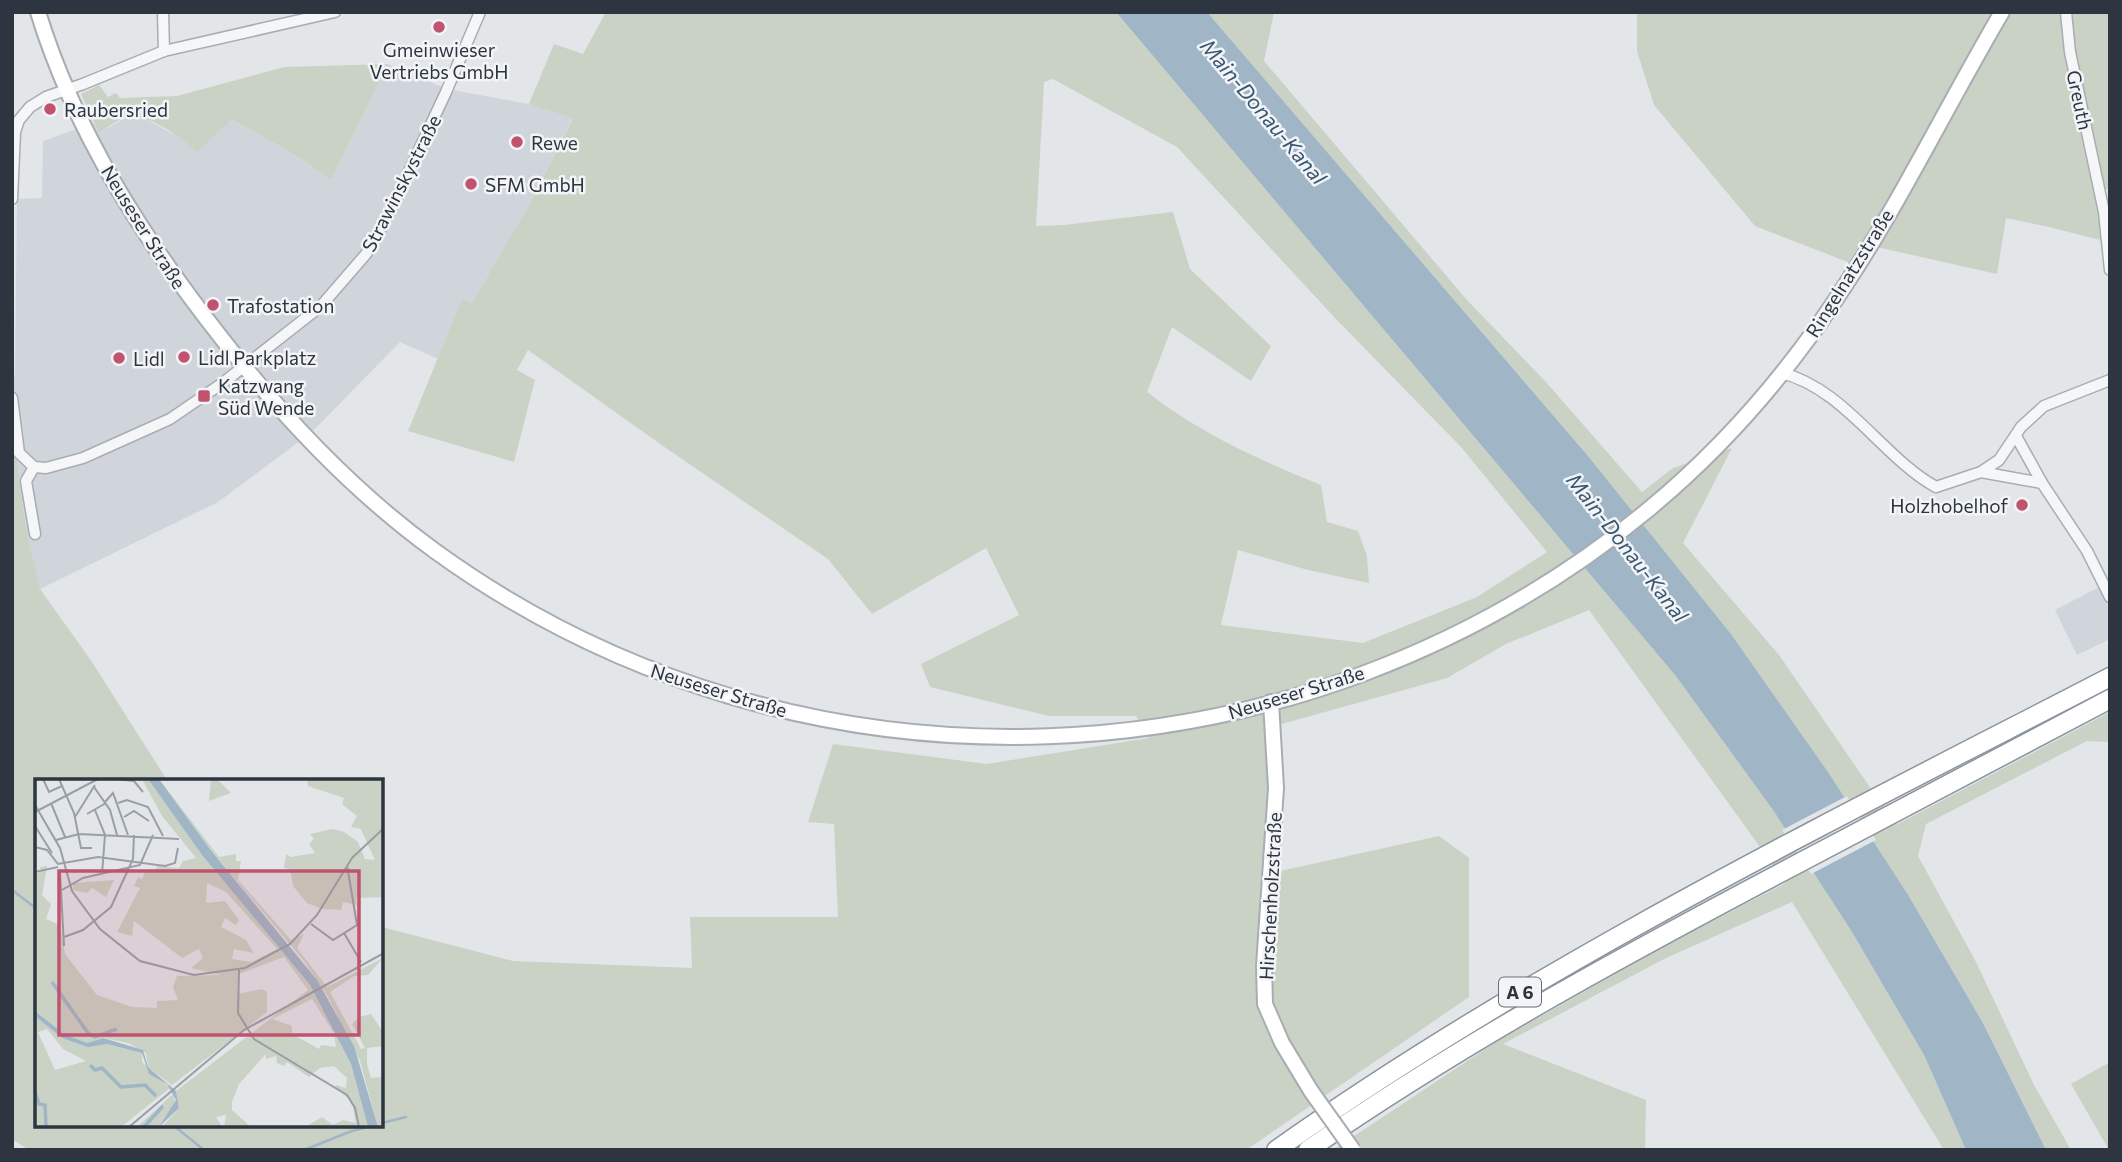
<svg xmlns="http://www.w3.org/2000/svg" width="2122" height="1162" font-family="Commissioner,sans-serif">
  <rect width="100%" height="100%" fill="#e2e6e9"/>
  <g fill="#d0d5db">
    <polygon points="388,64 447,89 529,104 573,117 533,198 472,303 462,299 438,359 400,342 312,432 218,502 40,589 26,528 12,424 12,378 15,377 17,199 42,198 43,141 94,123 99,133 127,117 145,119 183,139 232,119 302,159 331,180"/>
    <polygon points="2105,584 2110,593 2110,639 2077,655 2055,610"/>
  </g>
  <g fill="#c9d2c4" fill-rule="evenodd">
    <path d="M606 12H1116L1675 675 1773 810 1852 932 1924 1055 1966 1150H1944L1792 902 1666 958 1503 1044 1646 1100 1645 1150H1333L1499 1040 1663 947 1786 883 1589 610 1506 644 1447 678 1271 727 1267 874 1439 836 1469 858V997L1246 1150H29L12 1139V424L26 528 40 589 90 659 167 780H37V1125H382V927L513 961 692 968 690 917H838L834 824 808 822 833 744 987 764 1149 738 1136 716H1049L930 687 921 664 1019 615 986 548 872 614 828 559 663 446 528 350 517 370 535 380 514 462 408 431 462 299 472 303 533 198 573 118 529 104 554 44 583 54ZM1053 79 1177 147 1335 318 1461 447 1547 552 1477 597 1363 643 1221 625 1238 550 1308 570 1369 583 1367 556 1358 531 1327 522 1321 485C1259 460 1200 433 1147 392L1172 327 1251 381 1271 346 1190 269 1173 212 1064 225 1036 226 1044 82Z"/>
    <polygon points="1207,12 1274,12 1264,61 1466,299 1545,381 1642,492 1673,468 1732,448 1683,543 1779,655 1896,825 2110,712 2110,742 2087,741 1926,824 1918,856 1976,962 2034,1085 2071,1150 2046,1150 1983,1023 1907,893 1828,772 1731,634 1588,456"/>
    <polygon points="1637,12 2110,12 2110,189 2099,189 2108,242 2049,227 2006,218 1997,274 1872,246 1858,266 1755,226 1654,105 1637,51"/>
    <path d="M388 64 331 180 302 159 232 119 197 152C182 138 150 114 128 117 119 118 107 128 99 133L81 94 99 85 108 97 116 93 120 98 177 96 285 67Z"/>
    <polygon points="2110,1062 2110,1150 2109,1150 2071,1084"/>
  </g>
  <polygon fill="#a0b6c6" points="1116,12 1207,12 1588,456 1731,634 1828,772 1907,893 1983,1023 2046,1150 1966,1150 1924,1055 1852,932 1773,810 1675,675"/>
  <polygon fill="#e2e6e9" points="1847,796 1876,840 1811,874 1782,830"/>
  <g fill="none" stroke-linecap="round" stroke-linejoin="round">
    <g stroke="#a0b6c6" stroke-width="2.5">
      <polyline points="12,890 37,909"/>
      <polyline points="382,1123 406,1117"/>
      <polyline points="173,1125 204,1150"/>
      <polyline points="304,1150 349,1132 374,1125"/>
    </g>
    <g stroke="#a8adb3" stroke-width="13">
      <g id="street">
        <polyline points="163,12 164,51"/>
        <polyline points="2066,12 2070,52 2104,212 2110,270"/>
        <polyline points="12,199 15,132 19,120 30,107 46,97 83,84 164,51 335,12"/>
        <path d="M1781 373C1843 387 1884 459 1936 487L1981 472 1999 460 2021 427 2044 406 2110 380"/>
        <polyline points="12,398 19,453 34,467"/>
        <polyline points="2016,436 2042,483 2087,551 2110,597"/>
        <polyline points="34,467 46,468 83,458 170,419 224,382 321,306 366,254 390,212 446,92 480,12"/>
        <polyline points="34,467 26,481 35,534"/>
        <polyline points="1981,472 2042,483"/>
      </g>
    </g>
    <g stroke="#a8adb3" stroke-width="18">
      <g id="secondary">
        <path d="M38 12C75 133 145 241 223 340 284 418 355 493 435 551 799 815 1302 795 1649 509 1725 446 1792 368 1846 284 1903 197 1949 102 2002 12"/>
        <polyline points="1271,702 1276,788 1264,966 1265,1004 1282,1043 1311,1091"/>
      </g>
    </g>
    <g stroke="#8b949e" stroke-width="21">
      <g id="highway">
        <path d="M1276 1150C1538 965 1826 824 2110 677"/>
        <path d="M1308 1150C1465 1041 1632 951 1801 862 1904 808 2007 754 2110 699"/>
      </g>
    </g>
    <use href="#street" stroke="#f4f6f8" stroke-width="10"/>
    <use href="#secondary" stroke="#fff" stroke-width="14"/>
    <use href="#highway" stroke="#fff" stroke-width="18"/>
    <g stroke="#a8adb3" stroke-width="18" stroke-linecap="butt">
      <polyline id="secondary-bridge" points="1311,1091 1353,1150"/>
    </g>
    <use href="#secondary-bridge" stroke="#fff" stroke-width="14"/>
  </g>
  <g fill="#c2536e" stroke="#f2f4f7" stroke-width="2.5">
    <circle cx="439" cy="27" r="7"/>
    <circle cx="50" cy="109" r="7"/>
    <circle cx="517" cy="142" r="7"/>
    <circle cx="471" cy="184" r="7"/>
    <circle cx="213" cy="305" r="7"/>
    <circle cx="184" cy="357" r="7"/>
    <circle cx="119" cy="358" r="7"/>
    <rect x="197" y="389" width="14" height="14" rx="3.5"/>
    <circle cx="2022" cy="505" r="7"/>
  </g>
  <g text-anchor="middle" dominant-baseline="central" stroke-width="5" stroke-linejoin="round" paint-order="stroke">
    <rect fill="#f2f4f7" stroke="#676e77" stroke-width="2" x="1499" y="977.5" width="42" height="29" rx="5"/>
    <g font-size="18" font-weight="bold" fill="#2c3540">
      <text x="1520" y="992">A 6</text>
    </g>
    <g font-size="19" fill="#2c3540" stroke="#f2f4f7" text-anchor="start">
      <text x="439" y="49" text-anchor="middle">Gmeinwieser<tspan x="439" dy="22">Vertriebs GmbH</tspan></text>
      <text x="64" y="109">Raubersried</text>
      <text x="531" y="142">Rewe</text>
      <text x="485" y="184">SFM GmbH</text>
      <text x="227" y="305">Trafostation</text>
      <text x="198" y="357">Lidl Parkplatz</text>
      <text x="133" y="358">Lidl</text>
      <text x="218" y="385">Katzwang<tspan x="218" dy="22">Süd Wende</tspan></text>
      <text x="2008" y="505" text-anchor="end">Holzhobelhof</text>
    </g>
    <g font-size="19" fill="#2c3540" stroke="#f2f4f7">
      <text transform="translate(2080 100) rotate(78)">Greuth</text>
      <text transform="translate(401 183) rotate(-63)">Strawinskystraße</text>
      <text transform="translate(144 227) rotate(58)">Neuseser Straße</text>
      <text transform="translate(1849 273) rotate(-58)">Ringelnatzstraße</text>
      <text transform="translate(719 690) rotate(17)">Neuseser Straße</text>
      <text transform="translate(1296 692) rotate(-17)">Neuseser Straße</text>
      <text transform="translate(1270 896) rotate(-87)">Hirschenholzstraße</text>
    </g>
    <g font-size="21" font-style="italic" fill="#395770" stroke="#f2f4f7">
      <text transform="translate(1264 111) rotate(50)">Main-Donau-Kanal</text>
      <text transform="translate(1628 547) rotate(52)">Main-Donau-Kanal</text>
    </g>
  </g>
  <g transform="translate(35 779)">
    <rect width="348" height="348" fill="#e2e6e9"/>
    <path d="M107 0H113L167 76 275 206 316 285 333 348H270L287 338 298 346 308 341 321 344 317 322 300 309 301 306 311 309 312 299 299 287 285 289 274 298 252 283 249 287 242 284 241 277 231 280V275L204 305 197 323V331L216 348H189L191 336 181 338 187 348H127L144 329 141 312 273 211 249 178 204 195 203 215 227 210 232 213V233L137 306 113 288 111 274 93 264 68 259 52 264 29 255 0 232V95L6 93 5 88 12 87 7 116 16 125 11 140 25 146 30 175 62 216 97 228 122 229V222L143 221 138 208 142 197 186 196 156 189 168 179 164 170 147 179 99 142 97 157 82 153 105 109 99 107 103 98 107 100 111 91 120 93 122 87 144 89 148 82 161 79 127 37ZM172 104 191 113 242 170 217 183 197 180 199 170 218 174 217 171 211 161 186 148 190 139 201 146 204 141 190 122 171 124ZM277 220 299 254 301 268 286 266 284 270 257 255V247L237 240ZM124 0 184 78 201 75V82H206L203 101 256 161 269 155 262 169 292 208 348 179 333 196 319 197 295 213 326 270 330 269 317 245 324 238 336 235 348 253V267L332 269V285L336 299 348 298V348H343L325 282 293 218 269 182 174 69ZM176 0H182L196 14 174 22ZM272 0H348V118L321 119 322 126 308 123 306 131 287 130 272 124 258 107 255 90 249 89 251 75 256 78 280 74 274 65 279 60 275 55 298 50 309 53 323 63 330 80 340 81 326 50 316 48 322 37 307 25 309 19 273 7ZM79 101 71 118 57 109 52 114 38 111V104ZM0 237 27 259 48 266 72 265 107 274V283L135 309 86 348H0ZM12 250 28 270 51 282 20 291 3 253ZM138 315 141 326 124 348H102Z" fill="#c9d2c4" fill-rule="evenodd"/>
    <path d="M113 0H124L174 69 282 201 319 267 343 348H333L316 285 275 206 167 76ZM0 232 29 255 52 264 68 259 108 271 113 288 141 312 144 329 124 348 141 321 132 305 114 295 107 274 72 265 53 268 27 259 0 237Z" fill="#a0b6c6"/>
    <path fill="none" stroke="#a0b6c6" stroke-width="3.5" d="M17 203 53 254 60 258 82 250M55 286 60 291 67 289 86 308 110 306 121 317M0 313 4 325 10 326 11 348M109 348 128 327"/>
    <path fill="none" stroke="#999fa5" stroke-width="2" d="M8 0 14 13 27 7M24 0 39 34 46 69H57M80 0 99 2 108 13M59 8 75 31 82 56M70 23 78 14 93 56M16 24 30 58M83 24 92 21 113 28 128 57M0 26 25 69 37 112 65 150 105 182 159 196 210 189 255 165 282 136 317 79 349 49M60 31 70 56 67 95M0 33 63 0M52 35 71 24M40 38 60 6M89 38 99 32 114 42M0 47 17 74M21 61 44 55 144 60M0 68 12 71 23 85 63 78 130 87 140 84 143 69M0 93 23 88M25 94 29 167M27 111 48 99 105 86 118 56M276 145 298 161 322 146 312 86M309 154 326 183M29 158 48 151 76 128 98 80 99 56M204 191 203 234 219 260 312 316 320 329 324 348M94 348 209 251 349 174"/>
    <path fill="#c2536e" fill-opacity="0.15" stroke="#c2536e" stroke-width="3.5" d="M24 92H324V256H24Z"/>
    <rect width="348" height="348" fill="none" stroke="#2c3540" stroke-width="3.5"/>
  </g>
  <rect width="2122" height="1162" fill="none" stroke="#2c3540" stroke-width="28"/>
</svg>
